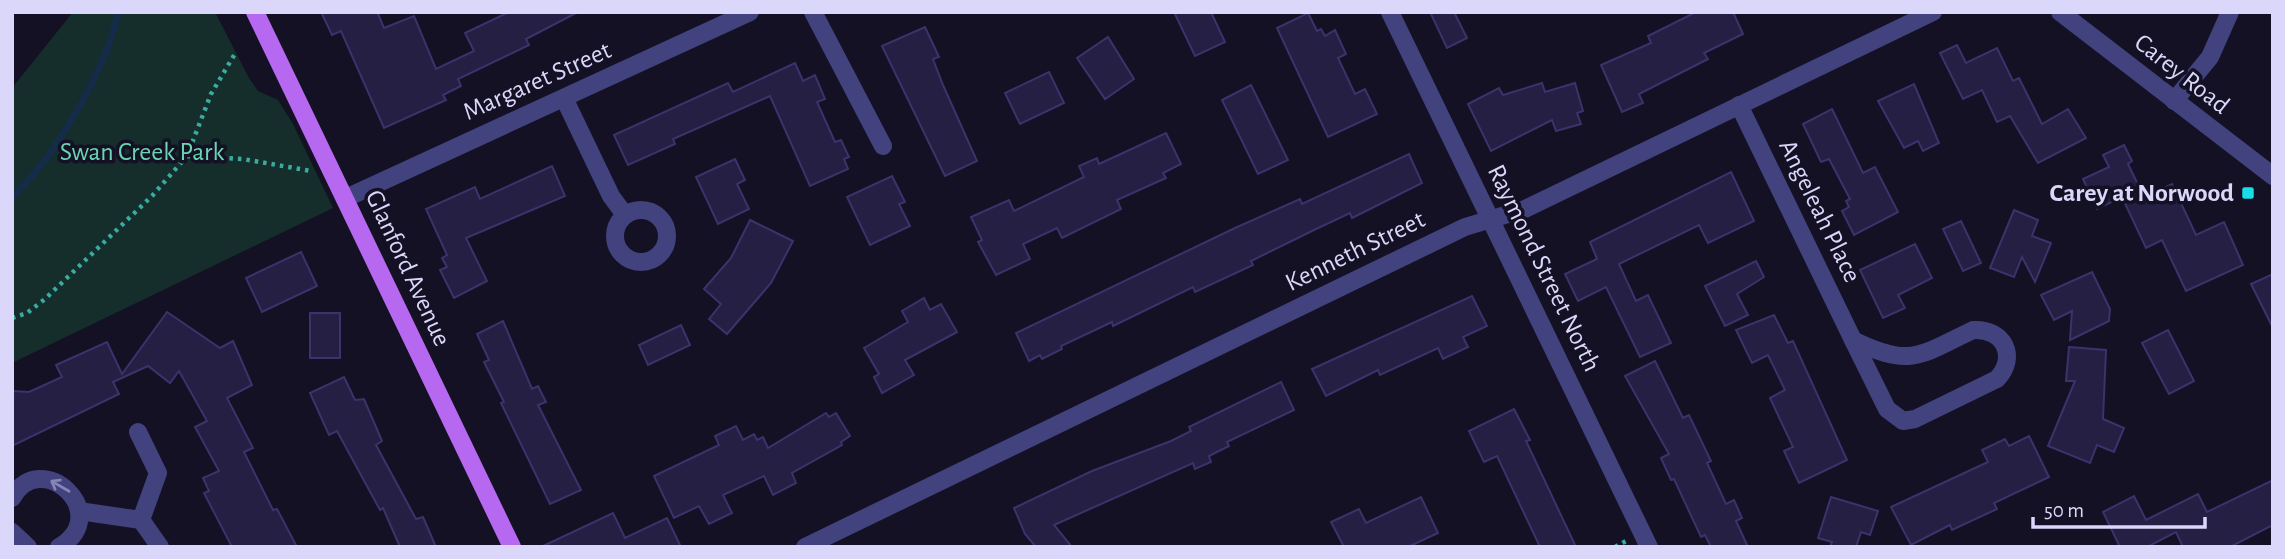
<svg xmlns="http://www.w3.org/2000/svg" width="2285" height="559" font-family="'Alegreya Sans',sans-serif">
  <rect width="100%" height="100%" fill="#131123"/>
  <polygon fill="#152d2b" points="73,12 215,12 249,78 258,91 278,100 293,124 333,208 12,363 12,88"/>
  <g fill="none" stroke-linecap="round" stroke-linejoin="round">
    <path stroke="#152c49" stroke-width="7" d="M12 197C53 160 108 67 118 12"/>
  </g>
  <g fill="#241f43" stroke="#3b336c" stroke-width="2">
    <polygon points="321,12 382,12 378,14 384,28 414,16 436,69 474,51 465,33 509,12 578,12 526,39 529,45 458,79 461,86 443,95 446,100 384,128 341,31 332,35"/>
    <polygon points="1174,12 1211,12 1225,42 1195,56"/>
    <polygon points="1430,12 1454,12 1467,38 1447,48"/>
    <polygon points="1696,12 1733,12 1743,34 1704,53 1708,59 1639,94 1643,103 1622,112 1601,65 1651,43 1648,36"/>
    <polygon points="1308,13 1317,31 1321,29 1325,36 1335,30 1346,54 1338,58 1355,94 1365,89 1377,114 1328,137 1277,28"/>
    <polygon points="925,27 939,57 933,59 943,85 977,161 945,176 882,46"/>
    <polygon points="1108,37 1134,79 1105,99 1077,58"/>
    <polygon points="1957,45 1966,63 1997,48 2013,81 2019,78 2042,124 2068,109 2086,138 2038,163 2010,116 1997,122 1982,90 1963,99 1940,53"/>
    <polygon points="795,63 803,81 815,75 825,99 817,102 835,142 841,140 849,157 844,159 848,169 810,186 770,96 673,139 675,144 628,165 614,135 728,83 733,92"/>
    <polygon points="1049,72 1064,103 1020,124 1005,93"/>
    <polygon points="1542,83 1545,92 1575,83 1583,111 1577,113 1581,124 1556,131 1552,120 1491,151 1468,104 1499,88 1503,95"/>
    <polygon points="1914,84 1939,143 1923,151 1918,141 1904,148 1878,101"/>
    <polygon points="1251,85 1288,160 1258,174 1222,100"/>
    <polygon points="1832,109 1863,173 1875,167 1898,212 1854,235 1842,211 1849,207 1846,201 1850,199 1829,159 1821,162 1803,124"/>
    <polygon points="1166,133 1181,164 1163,173 1166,178 1117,200 1121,209 1062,238 1057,228 1023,244 1030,259 996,275 978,242 982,240 971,217 1009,200 1014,211 1084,177 1079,166 1097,158 1099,164"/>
    <polygon points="2124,145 2132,161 2128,164 2144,197 2172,184 2196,235 2224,222 2243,265 2186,291 2162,240 2146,248 2122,197 2097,209 2083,179 2109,167 2103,155"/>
    <polygon points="1409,154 1422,183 1352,218 1350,213 1314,230 1251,261 1253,265 1195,292 1193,287 1113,326 1112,322 1061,346 1062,349 1042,359 1040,355 1029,361 1016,333 1235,228 1300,199 1302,204"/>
    <polygon points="735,159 745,180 737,184 749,209 718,224 696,177"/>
    <polygon points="552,166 565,196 466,238 487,281 454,298 440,270 447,267 442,258 447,255 426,209 475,187 480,199"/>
    <polygon points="1731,172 1754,221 1708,243 1699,225 1619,264 1636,301 1648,295 1671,343 1640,357 1606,287 1578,301 1565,274 1597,259 1590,242"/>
    <polygon points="892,176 905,202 899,204 910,226 870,245 847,197"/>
    <polygon points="2014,210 2038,220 2032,236 2051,243 2035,282 2022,257 2014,277 1990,268"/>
    <polygon points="750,220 793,241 771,283 727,334 709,319 721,304 704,289 731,258"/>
    <polygon points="1961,221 1981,263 1963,271 1943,229"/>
    <polygon points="1915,244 1932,278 1898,295 1905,308 1883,318 1860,270"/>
    <polygon points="301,252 317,286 262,312 246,278"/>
    <polygon points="1756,261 1764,277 1737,294 1748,315 1725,326 1705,286"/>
    <polygon points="2092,272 2110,309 2109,321 2070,340 2072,311 2054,320 2041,295"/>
    <polygon points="2273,274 2273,328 2251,284"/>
    <polygon points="1472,296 1487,326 1463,337 1468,347 1443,359 1438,348 1380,375 1378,370 1326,396 1312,369"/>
    <polygon points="924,298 930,310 941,304 957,332 905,360 914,375 882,393 874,377 879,374 864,348 908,322 902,311"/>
    <polygon points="167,312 220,348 233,341 252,385 227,398 253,448 244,452 273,510 277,509 297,547 232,547 204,493 209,491 203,478 219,471 195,427 207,421 179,371 170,383 148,366 113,382 119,394 12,446 12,391 29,392 62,377 56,365 107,342 122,374"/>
    <rect x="310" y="313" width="30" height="45"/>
    <polygon points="1774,315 1788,343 1793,341 1847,460 1799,483 1784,451 1793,447 1770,398 1785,390 1768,355 1752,363 1736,330"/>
    <polygon points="503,321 532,389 538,386 546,402 538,405 581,490 550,504 501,403 504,402 484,362 489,360 477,334"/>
    <polygon points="681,325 690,345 648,365 639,345"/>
    <polygon points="2168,330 2194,381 2169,394 2142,343"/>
    <polygon points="2069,347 2106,350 2103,419 2124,428 2114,452 2097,445 2090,463 2048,446 2075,381 2066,381"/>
    <polygon points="1655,361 1683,418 1689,415 1711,461 1707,463 1726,504 1734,500 1742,518 1736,521 1748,547 1711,547 1705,535 1701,537 1674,479 1671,480 1661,458 1669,454 1625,376"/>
    <polygon points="344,377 355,400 364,399 382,441 376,445 416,519 423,517 436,547 400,547 383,508 380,510 337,431 329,435 310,393"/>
    <polygon points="1281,382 1294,410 1227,442 1229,446 1209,456 1211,462 1195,469 1193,463 1054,525 1072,547 1036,547 1025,534 1014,508 1092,471 1171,441 1191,431 1189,427"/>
    <polygon points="1514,409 1530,440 1526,441 1576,547 1540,547 1497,456 1484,462 1469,431"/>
    <polygon points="826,413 829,417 836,413 850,436 841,442 842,445 792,473 796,483 773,495 764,476 723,495 732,513 709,524 699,506 674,518 654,476 719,445 715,436 736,426 743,440 754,434 757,440 763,437 768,448"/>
    <polygon points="2029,436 2049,477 1994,503 1997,509 1952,530 1950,525 1911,545 1891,507 1988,462 1982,450 2005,439 2009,446"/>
    <polygon points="2273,480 2273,525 2230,547 2183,547 2176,532 2147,547 2120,547 2103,512 2134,496 2146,520 2198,494 2207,512"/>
    <polygon points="1421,497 1438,533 1408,547 1344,547 1331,522 1359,509 1366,523"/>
    <polygon points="1831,497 1878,511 1870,535 1861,532 1856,547 1830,547 1832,542 1818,538"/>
    <polygon points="613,513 625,538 667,518 681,547 541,547"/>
  </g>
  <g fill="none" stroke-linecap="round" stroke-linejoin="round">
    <g stroke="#3bab9e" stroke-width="4.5" stroke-dasharray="3.5 5" stroke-linecap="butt">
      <polyline points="187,156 243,159 311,171"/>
      <polyline points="12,318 27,313 45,299 152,196 187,156 211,94 236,52"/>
      <polyline points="1615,547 1626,541"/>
    </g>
    <g stroke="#41427e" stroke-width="18">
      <polyline points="813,12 883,146"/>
      <polyline points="1390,12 1649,547"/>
      <polyline points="2060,12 2273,176"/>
      <polyline points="564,98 611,196 625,215"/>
      <polyline points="2174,101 2210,57 2230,12"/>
      <polyline points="1739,105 1853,340"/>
      <polyline points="346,198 750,12"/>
      <circle cx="641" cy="236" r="26"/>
      <path d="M1973 330C2004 328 2018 357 1997 379L1915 419 1903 421 1887 409 1853 340C1910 368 1919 356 1973 330Z"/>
      <polyline points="138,432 158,473 141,520"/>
      <path d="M12 498C41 446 115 514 59 547"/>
      <polyline points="79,511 141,520 160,547"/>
      <polyline points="12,532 28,547"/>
      <polyline points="805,547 1465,227 1525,209 1933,12"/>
    </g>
    <polyline stroke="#b669f0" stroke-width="18" points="255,12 512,547"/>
  </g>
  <defs><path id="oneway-shaft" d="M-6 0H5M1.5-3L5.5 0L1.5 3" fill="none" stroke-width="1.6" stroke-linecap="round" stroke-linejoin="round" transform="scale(1.75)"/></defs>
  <use stroke="#8685b6" href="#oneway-shaft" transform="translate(60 486) rotate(-150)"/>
  <rect fill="#17dee7" stroke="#131123" stroke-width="2.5" x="2241" y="186" width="14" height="14" rx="3.5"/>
  <g text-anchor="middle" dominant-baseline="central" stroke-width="7" stroke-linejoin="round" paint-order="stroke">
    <g font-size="26" fill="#dad7fb" stroke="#131123">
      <text transform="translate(2182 74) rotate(38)">Carey Road</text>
      <text transform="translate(537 81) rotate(-24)">Margaret Street</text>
      <text transform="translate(1820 211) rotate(64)">Angeleah Place</text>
      <text transform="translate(1355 251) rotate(-26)">Kenneth Street</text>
      <text transform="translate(408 268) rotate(65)">Glanford Avenue</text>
      <text transform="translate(1544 268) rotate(64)">Raymond Street North</text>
    </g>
    <g font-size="26" fill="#6ad4b4" stroke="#131123">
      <text x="142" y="152">Swan Creek Park</text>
    </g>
    <g font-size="26" font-weight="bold" fill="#dad7fb" stroke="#131123" text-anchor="end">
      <text x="2234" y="193">Carey at Norwood</text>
    </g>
  </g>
  <rect width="2285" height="559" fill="none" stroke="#dad7fb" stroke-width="28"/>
  <path d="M2033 517v10h172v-10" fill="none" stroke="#dad7fb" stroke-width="3.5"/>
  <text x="2044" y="517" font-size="21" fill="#dad7fb" stroke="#131123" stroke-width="5" paint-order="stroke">50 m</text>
</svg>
